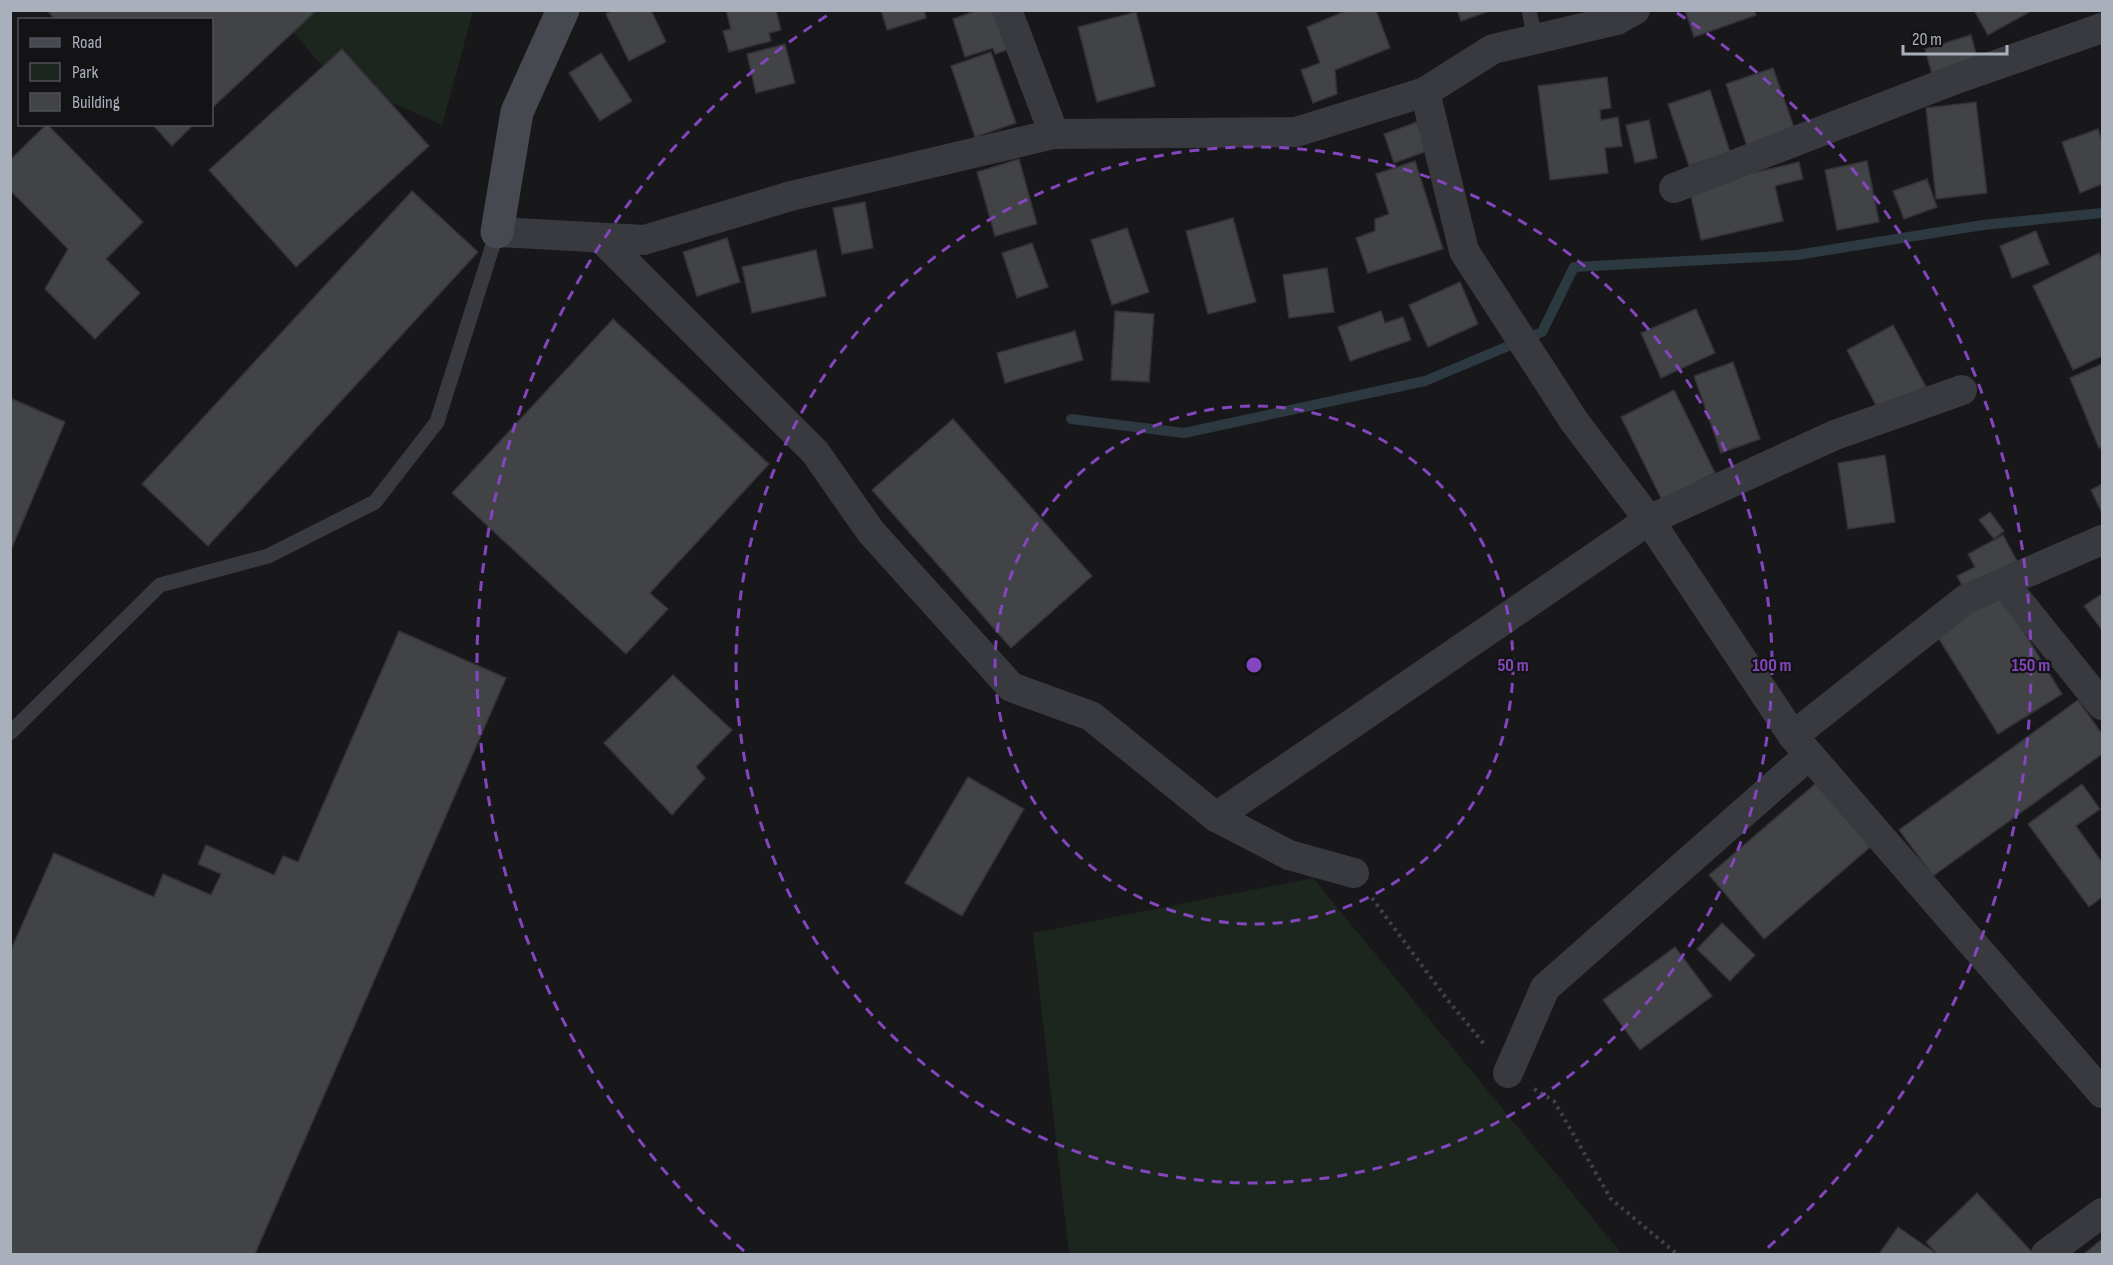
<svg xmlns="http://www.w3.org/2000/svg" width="2113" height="1265" font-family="'Sofia Sans Condensed',sans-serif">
  <rect width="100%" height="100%" fill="#18181a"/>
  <g fill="#1d261e">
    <polygon points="275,11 473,11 442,125 330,75"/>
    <polygon points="1313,878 1622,1254 1069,1254 1033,933"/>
  </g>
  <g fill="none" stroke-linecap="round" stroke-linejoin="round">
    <polyline stroke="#2c3940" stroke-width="10" points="1071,419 1184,433 1425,381 1542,332 1574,267 1797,255 1983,225 2102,213"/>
  </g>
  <g fill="#424347" stroke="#323237" stroke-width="1.5">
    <polygon points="47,10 317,10 212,108 212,20 55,20"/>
    <polygon points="613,10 651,10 666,42 629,61 606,14"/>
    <polygon points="726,10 776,10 781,30 769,33 771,41 729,52 723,31 731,29"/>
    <polygon points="881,10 924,10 926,18 887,30"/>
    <polygon points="978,10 995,10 1007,50 995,54 993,48 965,57 953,19"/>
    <polygon points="1348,10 1376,10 1390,48 1335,70 1337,94 1313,103 1301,70 1320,63 1307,27"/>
    <polygon points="1457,10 1492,10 1461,21"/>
    <polygon points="1685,10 1754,10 1756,15 1694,37"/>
    <polygon points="1974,10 2033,10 1988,35"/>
    <polygon points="1136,12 1155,86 1097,102 1078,27"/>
    <polygon points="1971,35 1978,61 1932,74 1925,49"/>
    <polygon points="785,44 795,83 756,93 747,54"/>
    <polygon points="342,49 429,146 296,267 209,170"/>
    <polygon points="991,52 1016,123 975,137 951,66"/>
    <polygon points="601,53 632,101 600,121 569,73"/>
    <polygon points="1773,68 1795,130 1747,146 1726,84"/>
    <polygon points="1607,77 1611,108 1600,110 1601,120 1618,117 1622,146 1605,148 1608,173 1550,180 1538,86"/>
    <polygon points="1710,90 1730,152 1689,166 1668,104"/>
    <polygon points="1976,102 1987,193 1936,199 1926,108"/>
    <polygon points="1649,120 1657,158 1635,163 1626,125"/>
    <polygon points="1417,122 1427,151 1394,163 1384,134"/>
    <polygon points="47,124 143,222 106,259 140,293 95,339 45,289 68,249 10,190 10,160"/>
    <polygon points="152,124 194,124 172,146"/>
    <polygon points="2098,129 2102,141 2102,184 2080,193 2062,142"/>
    <polygon points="1019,159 1037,224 995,236 977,172"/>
    <polygon points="1415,161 1443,249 1368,273 1356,238 1375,231 1375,219 1389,214 1376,174"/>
    <polygon points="1867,161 1879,222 1837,230 1825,170"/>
    <polygon points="1799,162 1803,179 1775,186 1783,221 1701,240 1689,188"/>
    <polygon points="1927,179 1937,207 1904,219 1893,191"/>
    <polygon points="412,191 478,252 208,546 142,484"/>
    <polygon points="865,202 873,248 842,254 833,208"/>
    <polygon points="1233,218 1256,302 1208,314 1186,231"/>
    <polygon points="1127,228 1149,292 1112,305 1091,240"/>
    <polygon points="2036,231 2049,264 2012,278 2000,246"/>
    <polygon points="727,238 740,282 697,296 683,252"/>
    <polygon points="1032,243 1048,287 1017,298 1002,253"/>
    <polygon points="816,250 826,296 752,313 742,267"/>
    <polygon points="2099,253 2102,260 2102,356 2073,370 2033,286"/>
    <polygon points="1327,268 1334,312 1289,318 1283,275"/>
    <polygon points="1460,282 1478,324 1428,347 1409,305"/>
    <polygon points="1696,309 1715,353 1661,378 1641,333"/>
    <polygon points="1115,311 1154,314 1149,382 1111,380"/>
    <polygon points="1381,311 1385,323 1403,317 1411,340 1350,361 1338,327"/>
    <polygon points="613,319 769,464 650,593 668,609 626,654 452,493"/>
    <polygon points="1893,325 1926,387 1879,411 1847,350"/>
    <polygon points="1075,331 1083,360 1005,383 997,353"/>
    <polygon points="1733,362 1760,439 1721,453 1694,376"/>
    <polygon points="2102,364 2102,447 2099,448 2070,378"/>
    <polygon points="1674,390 1715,473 1662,500 1621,417"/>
    <polygon points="10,398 65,422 10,552"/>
    <polygon points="953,419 1092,576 1011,648 872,490"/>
    <polygon points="1885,455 1895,522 1848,529 1838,463"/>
    <polygon points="2102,484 2102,513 2091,490"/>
    <polygon points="1990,512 2004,531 1994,539 1979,520"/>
    <polygon points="2003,535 2017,561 1964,589 1957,576 1975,567 1968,554"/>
    <polygon points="1999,591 2062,694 1998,734 1934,631"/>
    <polygon points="2102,594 2102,630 2084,606"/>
    <polygon points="399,631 506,678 255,1254 10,1254 10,952 54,853 154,897 163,874 211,895 221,874 198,864 206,845 274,875 283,856 298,862"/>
    <polygon points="673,675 732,730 696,767 705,778 672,815 604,743"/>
    <polygon points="2078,700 2102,734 2102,754 1933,876 1899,830"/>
    <polygon points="968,777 1024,809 962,916 905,883"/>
    <polygon points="1822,778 1876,842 1764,939 1709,875"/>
    <polygon points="2082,784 2100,809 2076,826 2102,862 2102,897 2089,907 2028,824"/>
    <polygon points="1722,923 1755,955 1730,981 1697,949"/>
    <polygon points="1675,947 1712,996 1640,1050 1603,1000"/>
    <polygon points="1977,1193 2033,1253 2031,1254 1937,1254 1926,1242"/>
    <polygon points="1898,1227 1934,1252 1932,1254 1879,1254"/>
    <polygon points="2102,1239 2102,1254 2084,1254"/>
  </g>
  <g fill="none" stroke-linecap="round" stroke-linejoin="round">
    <g stroke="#3e4147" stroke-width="4" stroke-dasharray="3 4.5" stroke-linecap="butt">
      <polyline points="1372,898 1446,998 1484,1044"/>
      <polyline points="1534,1089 1554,1101 1611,1199 1677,1254"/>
    </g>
    <g stroke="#383a40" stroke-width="15">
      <polyline points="1529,10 1535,39"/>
      <polyline points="10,733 160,585 268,556 375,502 437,422 497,232"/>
    </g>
    <g stroke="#383a40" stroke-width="30">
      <polyline points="1007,10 1054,134"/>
      <polyline points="1425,92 1464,251 1574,421 1649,520 1793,736 2102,1093"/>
      <polyline points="1674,188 1956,79 2102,28"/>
      <polyline points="497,232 644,240 791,196 1054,134 1296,132 1425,92 1493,49 1617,20 1635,10"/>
      <polyline points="602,239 815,452 871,532 1011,687 1091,716 1216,817 1289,855 1354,873"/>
      <polyline points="2004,583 2102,705"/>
      <polyline points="1793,736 1966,599 2102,540"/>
      <polyline points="1216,817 1649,520 1835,435 1962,390"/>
      <polyline points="1508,1073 1545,988 1809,755"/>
      <polyline points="2046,1254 2102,1213"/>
    </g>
    <polyline stroke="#464950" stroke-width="33" points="497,232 517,112 563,10"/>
  </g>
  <g fill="none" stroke="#8446be" stroke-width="3" stroke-dasharray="10 8">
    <circle cx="1254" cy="665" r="259"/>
    <circle cx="1254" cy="665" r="518"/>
    <path d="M744 1251A777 777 0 0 1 831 13M1677 13A777 777 0 0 1 1764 1251"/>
  </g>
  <circle cx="1254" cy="665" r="9" fill="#8446be" stroke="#131315" stroke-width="3"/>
  <g font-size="18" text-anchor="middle" font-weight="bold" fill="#8446be" stroke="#131315" stroke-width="4.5" stroke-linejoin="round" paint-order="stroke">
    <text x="1513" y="671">50 m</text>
    <text x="1772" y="671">100 m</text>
    <text x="2031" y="671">150 m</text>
  </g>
  <rect width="2113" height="1265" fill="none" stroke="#a9b0bb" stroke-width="24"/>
  <rect x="18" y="18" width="195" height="108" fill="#131315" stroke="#4f5257" stroke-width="1.5"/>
  <rect x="30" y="38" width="30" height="9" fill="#464950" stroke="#4f5257" stroke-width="1.5"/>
  <text x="72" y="48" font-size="18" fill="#a9b0bb">Road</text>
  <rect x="30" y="63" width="30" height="18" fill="#1d261e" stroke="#4f5257" stroke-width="1.5"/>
  <text x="72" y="78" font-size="18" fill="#a9b0bb">Park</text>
  <rect x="30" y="93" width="30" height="18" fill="#424347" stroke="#4f5257" stroke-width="1.5"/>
  <text x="72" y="108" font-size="18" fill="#a9b0bb">Building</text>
  <path d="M1903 45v9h104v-9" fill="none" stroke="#a9b0bb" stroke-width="3"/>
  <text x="1912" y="45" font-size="18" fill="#a9b0bb" stroke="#131315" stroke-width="4.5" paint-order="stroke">20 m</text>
</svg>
